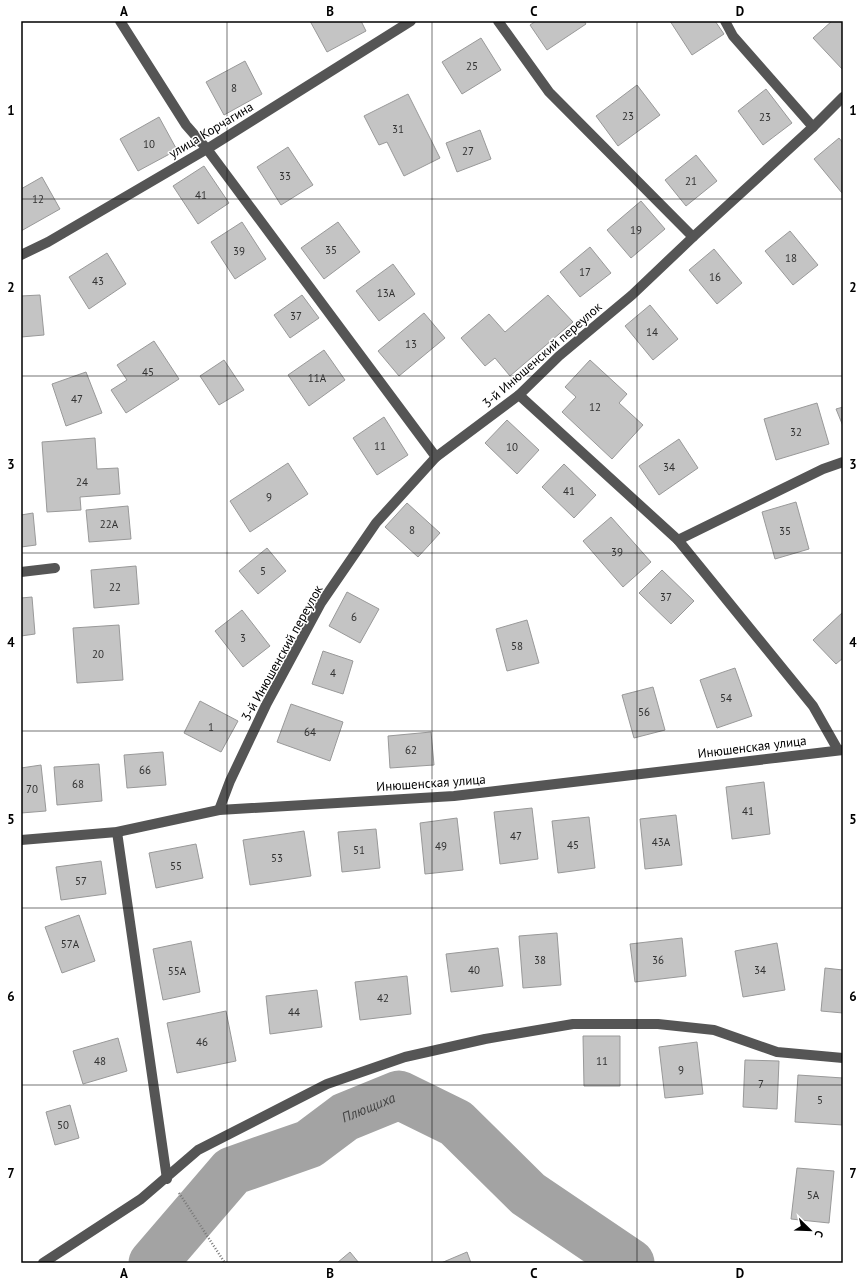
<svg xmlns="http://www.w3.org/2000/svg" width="864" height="1284" font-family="'PT Sans',sans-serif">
  <rect width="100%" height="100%" fill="#fff"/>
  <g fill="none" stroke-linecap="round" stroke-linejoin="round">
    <path stroke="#a3a3a3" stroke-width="49" id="s1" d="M153 1263 232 1171 309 1144 345 1117 399 1095 456 1123 528 1194 630 1263"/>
  </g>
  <g fill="#c4c4c4" stroke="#999">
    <polygon points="310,21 361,21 366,31 327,52"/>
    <polygon points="536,21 584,21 586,24 547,50 530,25"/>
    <polygon points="670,21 715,21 724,34 692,55"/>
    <polygon points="832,21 843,21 843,70 813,38"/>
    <polygon points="481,38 501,70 462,94 442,62"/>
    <polygon points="245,61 262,94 224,115 206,82"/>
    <polygon points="637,85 660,115 618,146 596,116"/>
    <polygon points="766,89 792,123 763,145 738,111"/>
    <polygon points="408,94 440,158 404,176 387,142 379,145 364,116"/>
    <polygon points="159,117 177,150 138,171 120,139"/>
    <polygon points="480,130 491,159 457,172 446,143"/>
    <polygon points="839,138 843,143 842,193 814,159"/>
    <polygon points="288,147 313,185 281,205 257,167"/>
    <polygon points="696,155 717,181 686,206 665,180"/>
    <polygon points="204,166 229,203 198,224 173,186"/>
    <polygon points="42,177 60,209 21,231 21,189"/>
    <polygon points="641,201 665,229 631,258 607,230"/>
    <polygon points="242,222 266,259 235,279 211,242"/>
    <polygon points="338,222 360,252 324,279 301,248"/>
    <polygon points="790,231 818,265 793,285 765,251"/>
    <polygon points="590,247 611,273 580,297 560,272"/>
    <polygon points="714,249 742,283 717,304 689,270"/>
    <polygon points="107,253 126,284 89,309 69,277"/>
    <polygon points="393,264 415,294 379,321 356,291"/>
    <polygon points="40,295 44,335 21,337 21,296"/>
    <polygon points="302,295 319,318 290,338 274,315"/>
    <polygon points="548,295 573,322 510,376 495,358 485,366 461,338 489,314 505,332"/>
    <polygon points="650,305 678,339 653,360 625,326"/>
    <polygon points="424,313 445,338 399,376 378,351"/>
    <polygon points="154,341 179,379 126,413 111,390 127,380 117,365"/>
    <polygon points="324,350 345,380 309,406 288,375"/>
    <polygon points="224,360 244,390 219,405 200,376"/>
    <polygon points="590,360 627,394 619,403 643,425 612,459 562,412 576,397 565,387"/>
    <polygon points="86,372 102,413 66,426 52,384"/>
    <polygon points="817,403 829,444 776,460 764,419"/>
    <polygon points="843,407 843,426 836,409"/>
    <polygon points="384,417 408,455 377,475 353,438"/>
    <polygon points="507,420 539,450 517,474 485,443"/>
    <polygon points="95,438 97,469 118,468 120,494 80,497 81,510 47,512 42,442"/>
    <polygon points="679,439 698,468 659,495 639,466"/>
    <polygon points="288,463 308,494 250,532 230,501"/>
    <polygon points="564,464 596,495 574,518 542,487"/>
    <polygon points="796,502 809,549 775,559 762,512"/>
    <polygon points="407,503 440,533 418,557 385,527"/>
    <polygon points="128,506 131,539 89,542 86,510"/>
    <polygon points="33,513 36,545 21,547 21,515"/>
    <polygon points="611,517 651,562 623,587 583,541"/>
    <polygon points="267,548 286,571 258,594 239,571"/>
    <polygon points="136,566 139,604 94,608 91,570"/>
    <polygon points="662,570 694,601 671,624 639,593"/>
    <polygon points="347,592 379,609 360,643 329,626"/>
    <polygon points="32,597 35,634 21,636 21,598"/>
    <polygon points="242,610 270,646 243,667 215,631"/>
    <polygon points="843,612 843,658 836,664 813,640"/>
    <polygon points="527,620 539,663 507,671 496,629"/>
    <polygon points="119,625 123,680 77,683 73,628"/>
    <polygon points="323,651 353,661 343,694 312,684"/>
    <polygon points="735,668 752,716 717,728 700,680"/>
    <polygon points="653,687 665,730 634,738 622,695"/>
    <polygon points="200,701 238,721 221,752 184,733"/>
    <polygon points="291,704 343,722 330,761 277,742"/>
    <polygon points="431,732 434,765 390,768 388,736"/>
    <polygon points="163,752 166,785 127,788 124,755"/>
    <polygon points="99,764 102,801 57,805 54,767"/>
    <polygon points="41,765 46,811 21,813 21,768"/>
    <polygon points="764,782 770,834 732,839 726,787"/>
    <polygon points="532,808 538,859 500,864 494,812"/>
    <polygon points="676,815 682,865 645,869 640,819"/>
    <polygon points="589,817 595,868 558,873 552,821"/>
    <polygon points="457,818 463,870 425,874 420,823"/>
    <polygon points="376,829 380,868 342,872 338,832"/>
    <polygon points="304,831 311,876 250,885 243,840"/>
    <polygon points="196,844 203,878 156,888 149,853"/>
    <polygon points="101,861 106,894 61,900 56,867"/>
    <polygon points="79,915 95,961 62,973 45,927"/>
    <polygon points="557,933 561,985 523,988 519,936"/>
    <polygon points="682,938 686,976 635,982 630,944"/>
    <polygon points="191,941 200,992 163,1000 153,949"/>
    <polygon points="777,943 785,990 743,997 735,951"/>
    <polygon points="498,948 503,986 451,992 446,954"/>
    <polygon points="825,968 843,970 843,1013 821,1011"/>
    <polygon points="407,976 411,1014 360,1020 355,982"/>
    <polygon points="317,990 322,1027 270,1034 266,996"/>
    <polygon points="226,1011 236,1061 177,1073 167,1023"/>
    <polygon points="583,1036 620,1036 620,1086 584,1086"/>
    <polygon points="118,1038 127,1071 83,1084 73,1051"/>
    <polygon points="697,1042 703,1094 665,1098 659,1047"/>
    <polygon points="745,1060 779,1061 777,1109 743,1107"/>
    <polygon points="798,1075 843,1078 843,1125 795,1122"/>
    <polygon points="70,1105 79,1138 55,1145 46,1112"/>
    <polygon points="797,1168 834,1171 829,1223 791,1219"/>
    <polygon points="350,1252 359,1263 337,1263"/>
    <polygon points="467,1252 471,1263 441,1263"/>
  </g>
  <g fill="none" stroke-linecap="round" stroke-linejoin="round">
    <polyline stroke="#777" stroke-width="2.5" stroke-dasharray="1 2" stroke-linecap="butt" points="179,1193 225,1263"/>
    <g stroke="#555" stroke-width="10">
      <polyline points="120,21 186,125 207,149 436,457"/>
      <polyline points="498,21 549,92 693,237"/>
      <polyline points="725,21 733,36 813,127"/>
      <polyline points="21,255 48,242 207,149 411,21"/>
      <polyline points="519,395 678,540"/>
      <polyline points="21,572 55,568"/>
      <polyline points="838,750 813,706 678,540 823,469 843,462"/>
      <polyline points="219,810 230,781 266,705 321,603 376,523 436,457 519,395 559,356 632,295 693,237 813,127 843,97"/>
      <polyline points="117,832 167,1179"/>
      <polyline points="21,840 117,832 219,810 454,796 843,750"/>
      <polyline points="43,1263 141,1199 198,1150 327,1084 405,1057 485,1039 573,1024 658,1024 714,1030 777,1052 843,1058"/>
    </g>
  </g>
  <path fill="none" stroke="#000" stroke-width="1" stroke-opacity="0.55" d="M227 21V1263M432 21V1263M637 21V1263M21 199H843M21 376H843M21 553H843M21 731H843M21 908H843M21 1085H843"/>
  <g text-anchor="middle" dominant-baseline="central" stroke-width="3" stroke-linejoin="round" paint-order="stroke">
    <g font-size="11" fill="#313131">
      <text x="472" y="66">25</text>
      <text x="234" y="88">8</text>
      <text x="628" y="116">23</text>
      <text x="765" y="117">23</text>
      <text x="398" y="129">31</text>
      <text x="149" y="144">10</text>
      <text x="468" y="151">27</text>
      <text x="285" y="176">33</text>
      <text x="691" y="181">21</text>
      <text x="201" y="195">41</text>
      <text x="38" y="199">12</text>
      <text x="636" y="230">19</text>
      <text x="331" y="250">35</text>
      <text x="239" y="251">39</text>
      <text x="791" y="258">18</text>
      <text x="585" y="272">17</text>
      <text x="715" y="277">16</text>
      <text x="98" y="281">43</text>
      <text x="386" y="293">13А</text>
      <text x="296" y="316">37</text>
      <text x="652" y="332">14</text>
      <text x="411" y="344">13</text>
      <text x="148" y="372">45</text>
      <text x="317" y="378">11А</text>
      <text x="77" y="399">47</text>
      <text x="595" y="407">12</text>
      <text x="796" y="432">32</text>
      <text x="380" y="446">11</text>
      <text x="512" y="447">10</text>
      <text x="669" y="467">34</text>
      <text x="82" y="482">24</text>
      <text x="569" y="491">41</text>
      <text x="269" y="497">9</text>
      <text x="109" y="524">22А</text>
      <text x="412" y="530">8</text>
      <text x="785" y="531">35</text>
      <text x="617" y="552">39</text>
      <text x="263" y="571">5</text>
      <text x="115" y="587">22</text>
      <text x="666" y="597">37</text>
      <text x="354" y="617">6</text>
      <text x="243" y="638">3</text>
      <text x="517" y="646">58</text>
      <text x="98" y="654">20</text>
      <text x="333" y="673">4</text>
      <text x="726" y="698">54</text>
      <text x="644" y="712">56</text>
      <text x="211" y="727">1</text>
      <text x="310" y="732">64</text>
      <text x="411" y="750">62</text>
      <text x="145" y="770">66</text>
      <text x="78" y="784">68</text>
      <text x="32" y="789">70</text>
      <text x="748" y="811">41</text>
      <text x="516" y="836">47</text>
      <text x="661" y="842">43А</text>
      <text x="573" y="845">45</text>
      <text x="441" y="846">49</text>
      <text x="359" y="850">51</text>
      <text x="277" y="858">53</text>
      <text x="176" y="866">55</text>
      <text x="81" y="881">57</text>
      <text x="70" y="944">57А</text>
      <text x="540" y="960">38</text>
      <text x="658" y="960">36</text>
      <text x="474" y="970">40</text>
      <text x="760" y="970">34</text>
      <text x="177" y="971">55А</text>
      <text x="383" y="998">42</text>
      <text x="294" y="1012">44</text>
      <text x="202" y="1042">46</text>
      <text x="100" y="1061">48</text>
      <text x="602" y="1061">11</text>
      <text x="681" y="1070">9</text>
      <text x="761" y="1084">7</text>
      <text x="820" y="1100">5</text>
      <text x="63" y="1125">50</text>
      <text x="813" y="1195">5А</text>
    </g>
    <g font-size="13" fill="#000" stroke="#fff">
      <text transform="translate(211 130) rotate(-31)">улица Корчагина</text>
      <text transform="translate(542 355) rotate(-41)">3-й Инюшенский переулок</text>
      <text transform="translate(282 653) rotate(-61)">3-й Инюшенский переулок</text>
      <text transform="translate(752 747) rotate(-7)">Инюшенская улица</text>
      <text transform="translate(431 783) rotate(-4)">Инюшенская улица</text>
    </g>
    <g font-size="14" font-style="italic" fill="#444" stroke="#fff">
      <text stroke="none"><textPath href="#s1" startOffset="273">Плющиха</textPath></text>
    </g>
  </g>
  <rect width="864" height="1284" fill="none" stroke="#ffffff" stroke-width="44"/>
  <g transform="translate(810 1230) rotate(113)" stroke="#ffffff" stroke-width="3" paint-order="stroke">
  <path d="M0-3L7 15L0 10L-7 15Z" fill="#000000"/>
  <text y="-6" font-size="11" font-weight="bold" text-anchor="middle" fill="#000000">С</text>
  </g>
  <rect x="22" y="22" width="820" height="1240" fill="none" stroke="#000" stroke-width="1.5"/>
  <g font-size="13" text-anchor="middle" font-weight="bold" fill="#000">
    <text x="124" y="16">A</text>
    <text x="330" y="16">B</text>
    <text x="534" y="16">C</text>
    <text x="740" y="16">D</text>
    <text x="11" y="115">1</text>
    <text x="853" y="115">1</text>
    <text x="11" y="292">2</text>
    <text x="853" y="292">2</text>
    <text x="11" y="469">3</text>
    <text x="853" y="469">3</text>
    <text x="11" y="647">4</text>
    <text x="853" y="647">4</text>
    <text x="11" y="824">5</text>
    <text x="853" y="824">5</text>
    <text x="11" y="1001">6</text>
    <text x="853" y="1001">6</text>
    <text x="11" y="1178">7</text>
    <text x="853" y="1178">7</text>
    <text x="124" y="1278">A</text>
    <text x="330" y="1278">B</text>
    <text x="534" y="1278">C</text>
    <text x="740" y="1278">D</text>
  </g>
</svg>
